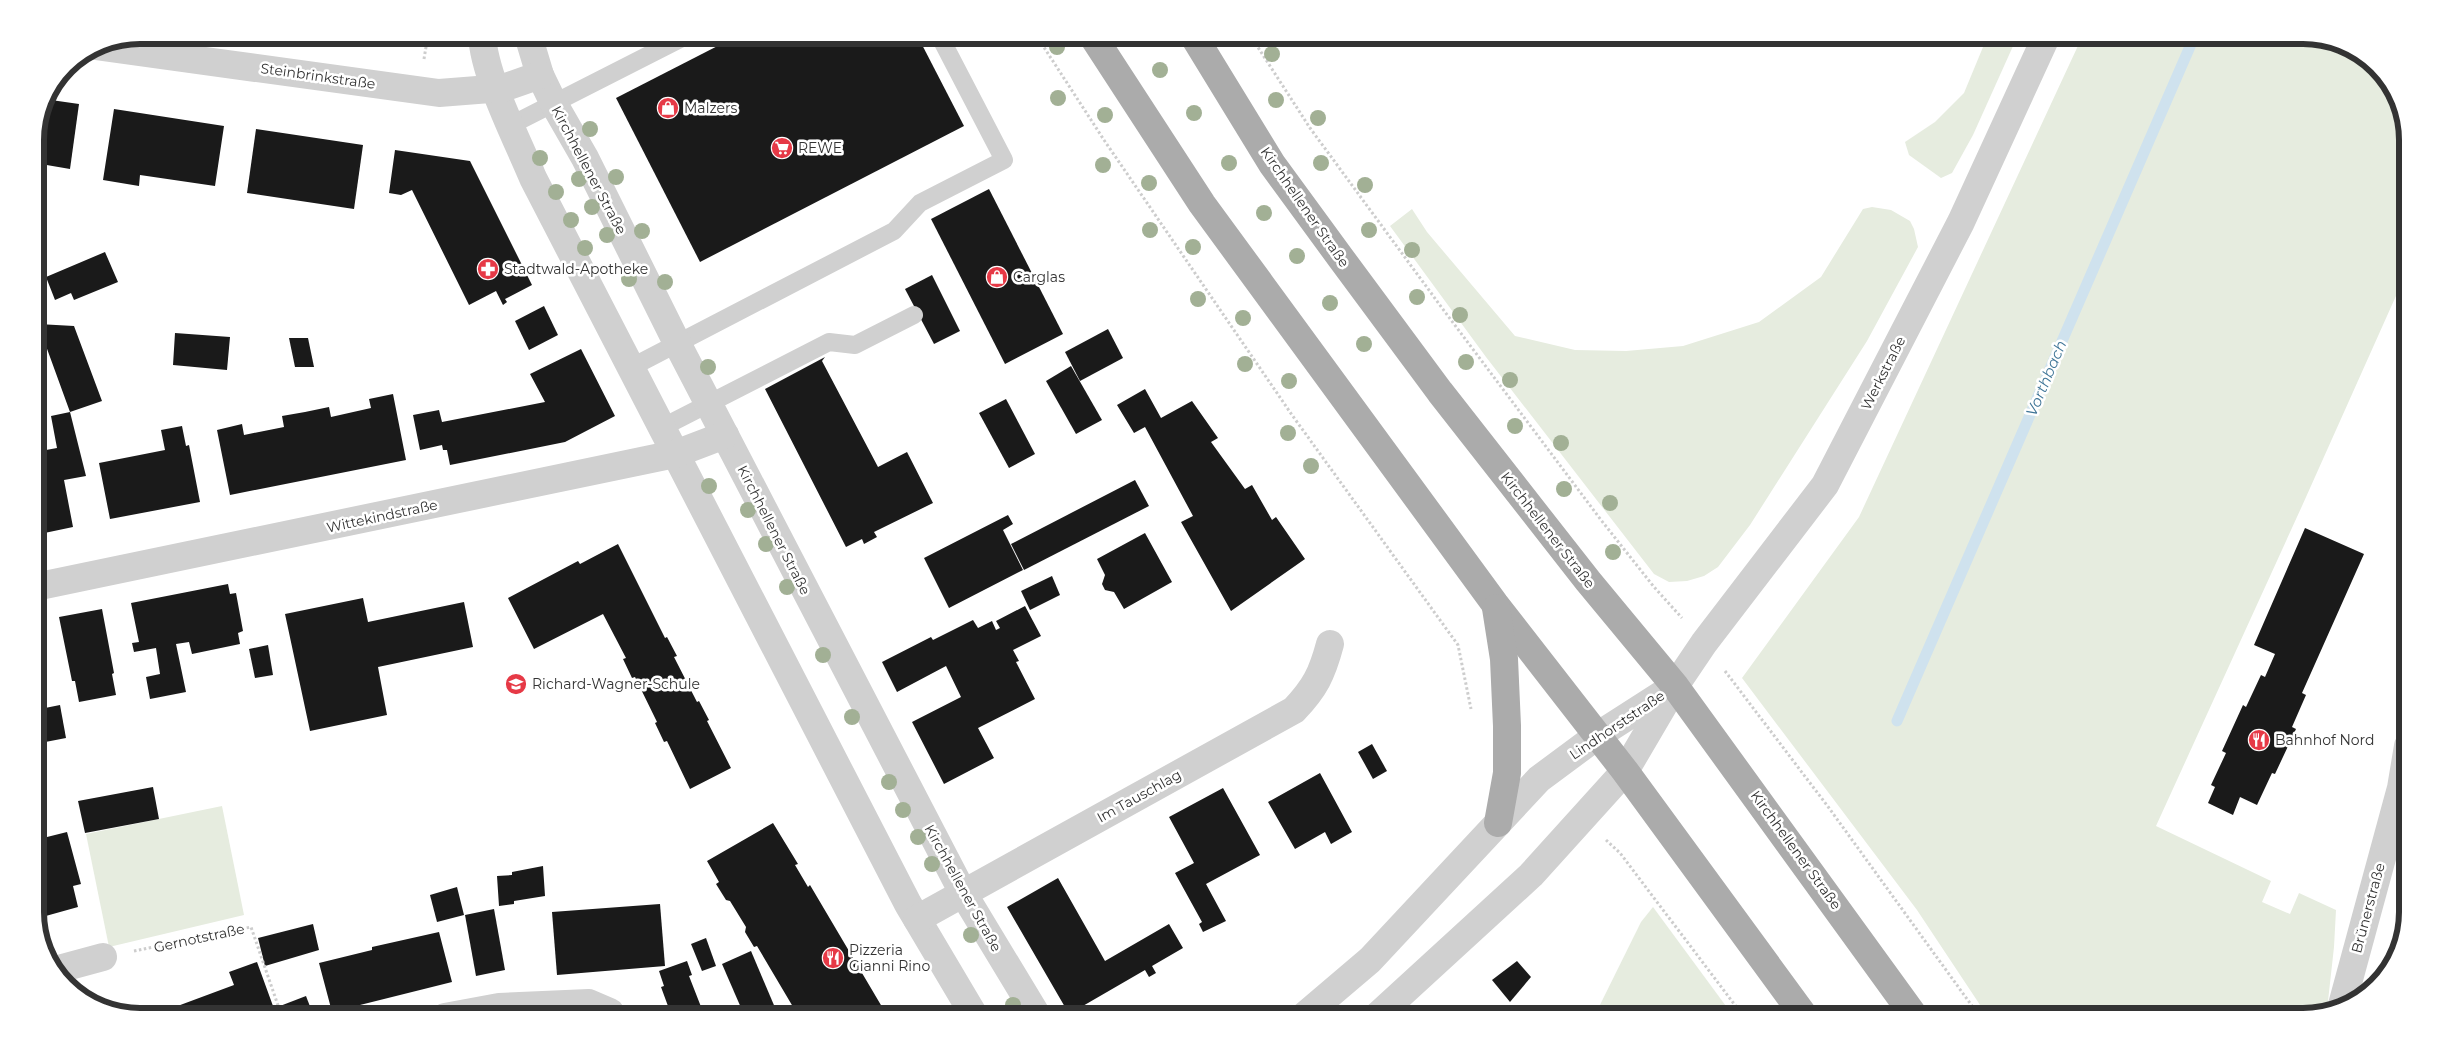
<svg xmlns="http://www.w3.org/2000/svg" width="2443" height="1052" font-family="Montserrat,sans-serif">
  <rect width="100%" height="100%" fill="#fff"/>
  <g fill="#e6ecdf">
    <polygon points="1988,35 2018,35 1973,135 1952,173 1941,178 1909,155 1905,142 1935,122 1964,93"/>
    <polygon points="2083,35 2303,35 2343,43 2386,76 2408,134 2408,269 2302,506 2156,826 2271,881 2262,902 2290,914 2299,893 2336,910 2334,947 2327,1010 2303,1017 1988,1017 1917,910 1742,678 1859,517"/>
    <polygon points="1872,207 1891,210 1910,221 1914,229 1918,247 1867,341 1750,525 1718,567 1704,576 1687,581 1669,582 1654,574 1486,357 1390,226 1412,209 1427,232 1515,336 1575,350 1626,351 1683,346 1759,322 1821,277 1863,209"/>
    <polygon points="222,806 244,915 109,947 86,834"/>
    <polygon points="1653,907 1734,1017 1594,1017 1641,922"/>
  </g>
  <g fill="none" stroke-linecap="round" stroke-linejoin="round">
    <polyline stroke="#cfe2ee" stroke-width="11" points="1897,721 2195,35"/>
  </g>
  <g fill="#1a1a1a">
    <polygon points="739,35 917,35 964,126 700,262 616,98"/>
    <polygon points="44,99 79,104 70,169 35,163 35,134"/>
    <polygon points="114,109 224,126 215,186 140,175 139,186 103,180"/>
    <polygon points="256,129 363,145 354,209 247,193"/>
    <polygon points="395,150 470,161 532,285 505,299 507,302 503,305 496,291 469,305 412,190 401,195 389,193"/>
    <polygon points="989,189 1063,334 1005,364 931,219"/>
    <polygon points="35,235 47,263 35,268"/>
    <polygon points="105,252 118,282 74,300 71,293 55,300 46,277"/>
    <polygon points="932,275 960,331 934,344 905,289"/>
    <polygon points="544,306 558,335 529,350 515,321"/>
    <polygon points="38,324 74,326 102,401 70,412 86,476 64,480 73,527 35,535 35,452 57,448 51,416 70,412"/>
    <polygon points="1108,329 1123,358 1080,381 1065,352"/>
    <polygon points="175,333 230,337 227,370 173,365"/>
    <polygon points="289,338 308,338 314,367 295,367"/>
    <polygon points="581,349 615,416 565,442 450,465 447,450 443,450 442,445 420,450 413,415 439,410 442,422 545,402 530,374"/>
    <polygon points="825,357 822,361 878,467 907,452 933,503 874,532 877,537 864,544 862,539 846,547 765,389"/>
    <polygon points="1071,366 1102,420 1076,434 1046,381"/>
    <polygon points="1145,389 1161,418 1192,401 1218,438 1211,442 1245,489 1252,485 1272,520 1276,517 1305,559 1231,611 1181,522 1193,516 1145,427 1134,433 1117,405"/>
    <polygon points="393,394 406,460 230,495 217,430 242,424 244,435 284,427 282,416 305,412 329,407 331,417 371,408 369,399"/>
    <polygon points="1006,399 1035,454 1009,468 979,413"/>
    <polygon points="182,426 186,446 189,445 200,502 110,519 99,463 165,450 161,430"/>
    <polygon points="1135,480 1149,506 1024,570 1011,544"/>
    <polygon points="1008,515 1013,524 1003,530 1023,570 949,608 924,558"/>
    <polygon points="2305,528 2364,554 2302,693 2306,695 2292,727 2296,729 2275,774 2272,773 2257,805 2240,797 2233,815 2208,803 2215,787 2211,785 2226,753 2222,751 2243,705 2246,707 2261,675 2265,677 2275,654 2254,645"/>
    <polygon points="1145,533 1172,582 1124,609 1114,592 1105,590 1102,584 1105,575 1097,559"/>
    <polygon points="618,544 665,638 667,637 677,656 674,657 697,702 699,701 709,720 707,721 731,768 690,789 667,741 664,742 655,723 657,722 635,677 632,678 623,659 626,658 603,614 534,649 508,598 578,561 580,564"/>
    <polygon points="1052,576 1060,595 1030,610 1021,591"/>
    <polygon points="228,584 230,594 236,593 243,631 238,633 240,644 192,654 189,642 176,644 186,692 150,699 146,677 160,674 156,648 134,652 132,643 139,642 131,603"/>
    <polygon points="363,598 368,622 464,602 473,647 378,667 387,715 310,731 285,614"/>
    <polygon points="1025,606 1041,636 1013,650 1019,661 1016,662 1035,699 978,728 994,758 944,784 912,722 961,697 946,666 897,692 882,662 931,637 933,640 973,620 978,628 992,621 996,630 1000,628 996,621"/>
    <polygon points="102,609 114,673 112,674 116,695 79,702 75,681 72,681 59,617"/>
    <polygon points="268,645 273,675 255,678 249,649"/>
    <polygon points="60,705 66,738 35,744 35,710"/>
    <polygon points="1372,744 1387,771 1373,779 1358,752"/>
    <polygon points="1320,773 1352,832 1331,844 1325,832 1295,849 1268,802"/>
    <polygon points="153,787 159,819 85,833 78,801"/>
    <polygon points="1223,788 1260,855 1206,884 1226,921 1203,932 1199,924 1202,922 1175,873 1194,863 1169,817"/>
    <polygon points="773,823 798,864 795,865 808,887 810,885 888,1017 799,1017 757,946 754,947 745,932 746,927 730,901 726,900 716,884 719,882 707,861"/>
    <polygon points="67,832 81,884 73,886 78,907 35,919 35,840"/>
    <polygon points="543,866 545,896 514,901 514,904 499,906 497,876 512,875 512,872"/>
    <polygon points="1058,878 1105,961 1169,924 1183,948 1152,966 1156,973 1149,977 1145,970 1069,1014 1007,907"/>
    <polygon points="457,887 464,915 437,922 430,895"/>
    <polygon points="660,904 665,966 557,975 552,912"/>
    <polygon points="494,909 505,970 476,976 465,915"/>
    <polygon points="313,924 319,950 265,966 258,938"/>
    <polygon points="439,932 452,982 332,1012 319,963 372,950 372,947"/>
    <polygon points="706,938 716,966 702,971 691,944"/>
    <polygon points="751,951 779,1017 745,1017 722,964"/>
    <polygon points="687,961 692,975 689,976 705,1017 672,1017 661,987 664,986 659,971"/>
    <polygon points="1517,961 1531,977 1510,1002 1492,980"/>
    <polygon points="257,962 277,1017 148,1017 234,985 229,972"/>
    <polygon points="82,985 83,996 72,988"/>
    <polygon points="306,996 314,1017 284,1017 280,1006"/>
  </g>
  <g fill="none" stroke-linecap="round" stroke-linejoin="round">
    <g stroke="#cdcdcd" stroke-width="3" stroke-dasharray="2.5 2.5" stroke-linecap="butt">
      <polyline points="1036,35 1104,140 1292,415 1458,645 1471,709"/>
      <polyline points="1250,35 1310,128 1445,312 1601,520 1654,587 1682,618"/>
      <polyline points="427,42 451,45"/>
      <polyline points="424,59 428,35"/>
      <polyline points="1725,671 1829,808 1980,1017"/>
      <polyline points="1606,840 1620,853 1744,1017"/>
      <polyline points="134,951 251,927 282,1017"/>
    </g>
    <g stroke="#d0d0d0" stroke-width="18">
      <polyline points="511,125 688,35"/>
      <polyline points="630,368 894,231 920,203 1004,160 939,35"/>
      <polyline points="661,428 829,342 855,345 914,315"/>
    </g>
    <g stroke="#d0d0d0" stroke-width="28">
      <path d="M482 35C484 76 517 139 533 178L908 904 975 1017"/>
      <polyline points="528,35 540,75 554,104 585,158 677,343 963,893 1038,1017"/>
      <polyline points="95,46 439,93 503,88 540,75"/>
      <polyline points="35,587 675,454 725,435"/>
      <polyline points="1675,686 1704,643 1825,485 1961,222 2047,35"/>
      <path d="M917 919 1294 710C1315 688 1322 674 1330 644"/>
      <polyline points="55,970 103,957"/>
      <polyline points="2342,1005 2401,788 2408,746"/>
      <polyline points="445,1017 499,1007 589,1003 610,1012 613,1017"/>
    </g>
    <g stroke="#d0d0d0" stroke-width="28">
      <polyline points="1303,1017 1370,960 1539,779 1597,736 1675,686"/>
      <polyline points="1376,1017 1531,875 1625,771 1672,691"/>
    </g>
    <g stroke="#ababab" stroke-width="28">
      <polyline points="1092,35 1202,204 1495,604 1625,771 1805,1017"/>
      <polyline points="1193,35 1272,164 1340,257 1440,392 1588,581 1675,686 1915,1017"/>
      <polyline points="1496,608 1504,659 1507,726 1507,773 1498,823"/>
    </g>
  </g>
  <g fill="#a2b095">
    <circle cx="1057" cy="47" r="8"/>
    <circle cx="1272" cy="54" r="8"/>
    <circle cx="1160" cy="70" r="8"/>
    <circle cx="1058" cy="98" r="8"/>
    <circle cx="1276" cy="100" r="8"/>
    <circle cx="1194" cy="113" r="8"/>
    <circle cx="1105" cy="115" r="8"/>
    <circle cx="1318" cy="118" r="8"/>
    <circle cx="590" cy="129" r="8"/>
    <circle cx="540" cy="158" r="8"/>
    <circle cx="1229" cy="163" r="8"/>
    <circle cx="1321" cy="163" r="8"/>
    <circle cx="1103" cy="165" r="8"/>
    <circle cx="616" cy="177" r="8"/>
    <circle cx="579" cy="179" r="8"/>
    <circle cx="1149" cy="183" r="8"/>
    <circle cx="1365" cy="185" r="8"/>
    <circle cx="556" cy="192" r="8"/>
    <circle cx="592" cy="207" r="8"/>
    <circle cx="1264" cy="213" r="8"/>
    <circle cx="571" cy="220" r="8"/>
    <circle cx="1150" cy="230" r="8"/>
    <circle cx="1369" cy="230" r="8"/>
    <circle cx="642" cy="231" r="8"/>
    <circle cx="607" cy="235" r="8"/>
    <circle cx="1193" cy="247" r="8"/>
    <circle cx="585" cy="248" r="8"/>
    <circle cx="1412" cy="250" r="8"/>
    <circle cx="1297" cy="256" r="8"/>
    <circle cx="629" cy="279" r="8"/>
    <circle cx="665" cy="282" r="8"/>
    <circle cx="1417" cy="297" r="8"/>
    <circle cx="1198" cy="299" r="8"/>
    <circle cx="1330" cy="303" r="8"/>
    <circle cx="1460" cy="315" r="8"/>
    <circle cx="1243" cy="318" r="8"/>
    <circle cx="1364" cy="344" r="8"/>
    <circle cx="1466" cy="362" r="8"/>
    <circle cx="1245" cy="364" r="8"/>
    <circle cx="708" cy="367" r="8"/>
    <circle cx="1510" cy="380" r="8"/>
    <circle cx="1289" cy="381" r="8"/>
    <circle cx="1515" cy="426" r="8"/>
    <circle cx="1288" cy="433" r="8"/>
    <circle cx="1561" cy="443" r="8"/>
    <circle cx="1311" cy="466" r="8"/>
    <circle cx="709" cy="486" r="8"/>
    <circle cx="1564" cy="489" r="8"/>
    <circle cx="1610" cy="503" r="8"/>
    <circle cx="748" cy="510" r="8"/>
    <circle cx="766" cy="544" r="8"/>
    <circle cx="1613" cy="552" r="8"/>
    <circle cx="787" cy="587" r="8"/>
    <circle cx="823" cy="655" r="8"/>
    <circle cx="852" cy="717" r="8"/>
    <circle cx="889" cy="782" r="8"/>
    <circle cx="903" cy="810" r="8"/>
    <circle cx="918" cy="837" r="8"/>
    <circle cx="932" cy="864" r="8"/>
    <circle cx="971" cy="935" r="8"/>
    <circle cx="1013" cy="1005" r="8"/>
  </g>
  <defs>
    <g id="shop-disc" transform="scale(1.125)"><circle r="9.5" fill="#e63946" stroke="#fff"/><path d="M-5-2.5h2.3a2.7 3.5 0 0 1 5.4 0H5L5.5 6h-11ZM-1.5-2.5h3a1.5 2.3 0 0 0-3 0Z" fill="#fff"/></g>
    <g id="supermarket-disc" transform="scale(1.125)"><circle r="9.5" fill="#e63946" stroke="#fff"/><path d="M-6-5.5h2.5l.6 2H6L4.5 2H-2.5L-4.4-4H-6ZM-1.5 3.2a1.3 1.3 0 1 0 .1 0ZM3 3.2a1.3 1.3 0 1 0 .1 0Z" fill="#fff"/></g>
    <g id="pharmacy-disc" transform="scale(1.125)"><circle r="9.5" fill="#e63946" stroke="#fff"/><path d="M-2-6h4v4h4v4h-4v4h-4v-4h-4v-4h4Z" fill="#fff"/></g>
    <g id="school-disc" transform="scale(1.125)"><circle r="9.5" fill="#e63946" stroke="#fff"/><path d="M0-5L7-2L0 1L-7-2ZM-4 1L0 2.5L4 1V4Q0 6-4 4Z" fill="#fff"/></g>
    <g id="restaurant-disc" transform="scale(1.125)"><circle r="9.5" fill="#e63946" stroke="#fff"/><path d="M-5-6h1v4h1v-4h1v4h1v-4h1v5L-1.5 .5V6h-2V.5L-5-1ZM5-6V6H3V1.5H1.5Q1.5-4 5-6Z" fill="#fff"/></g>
  </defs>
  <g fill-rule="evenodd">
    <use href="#shop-disc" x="668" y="108"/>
    <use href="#supermarket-disc" x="782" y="148"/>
    <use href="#pharmacy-disc" x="488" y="269"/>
    <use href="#shop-disc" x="997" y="277"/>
    <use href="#school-disc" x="516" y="684"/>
    <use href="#restaurant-disc" x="2259" y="740"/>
    <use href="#restaurant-disc" x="833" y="958"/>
  </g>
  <g text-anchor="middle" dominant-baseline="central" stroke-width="5" stroke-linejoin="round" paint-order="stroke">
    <g font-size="14" fill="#333" stroke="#fff">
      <text transform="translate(318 76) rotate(8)">Steinbrinkstraße</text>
      <text transform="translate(589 170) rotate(62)">Kirchhellener Straße</text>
      <text transform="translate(1305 207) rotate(55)">Kirchhellener Straße</text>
      <text transform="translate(1883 373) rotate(-63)">Werkstraße</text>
      <text transform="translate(382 516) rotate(-12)">Wittekindstraße</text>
      <text transform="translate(774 530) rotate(63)">Kirchhellener Straße</text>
      <text transform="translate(1548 530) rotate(52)">Kirchhellener Straße</text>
      <text transform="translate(1617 725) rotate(-34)">Lindhorststraße</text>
      <text transform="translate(1139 796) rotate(-29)">Im Tauschlag</text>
      <text transform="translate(1796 850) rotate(54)">Kirchhellener Straße</text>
      <text transform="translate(963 888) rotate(61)">Kirchhellener Straße</text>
      <text transform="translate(2368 908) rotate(-75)">Brünerstraße</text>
      <text transform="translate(199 938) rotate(-12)">Gernotstraße</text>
    </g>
    <g font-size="14" fill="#333" stroke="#fff" text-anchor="start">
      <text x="684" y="108">Malzers</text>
      <text x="798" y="148">REWE</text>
      <text x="504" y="269">Stadtwald-Apotheke</text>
      <text x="1013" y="277">Carglas</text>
      <text x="532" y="684">Richard-Wagner-Schule</text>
      <text x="2275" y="740">Bahnhof Nord</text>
      <text x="849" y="950">Pizzeria<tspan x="849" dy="16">Gianni Rino</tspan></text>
    </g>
    <g font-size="15" font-style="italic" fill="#3f7597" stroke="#fff">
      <text transform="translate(2046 378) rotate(-67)">Vorthbach</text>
    </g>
  </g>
  <path d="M0 0H2443V1052H0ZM140 44H2303A96 96 0 0 1 2399 140V912A96 96 0 0 1 2303 1008H140A96 96 0 0 1 44 912V140A96 96 0 0 1 140 44Z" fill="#fff" fill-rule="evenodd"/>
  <path fill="none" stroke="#333" stroke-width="6" d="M140 44H2303A96 96 0 0 1 2399 140V912A96 96 0 0 1 2303 1008H140A96 96 0 0 1 44 912V140A96 96 0 0 1 140 44Z"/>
</svg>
